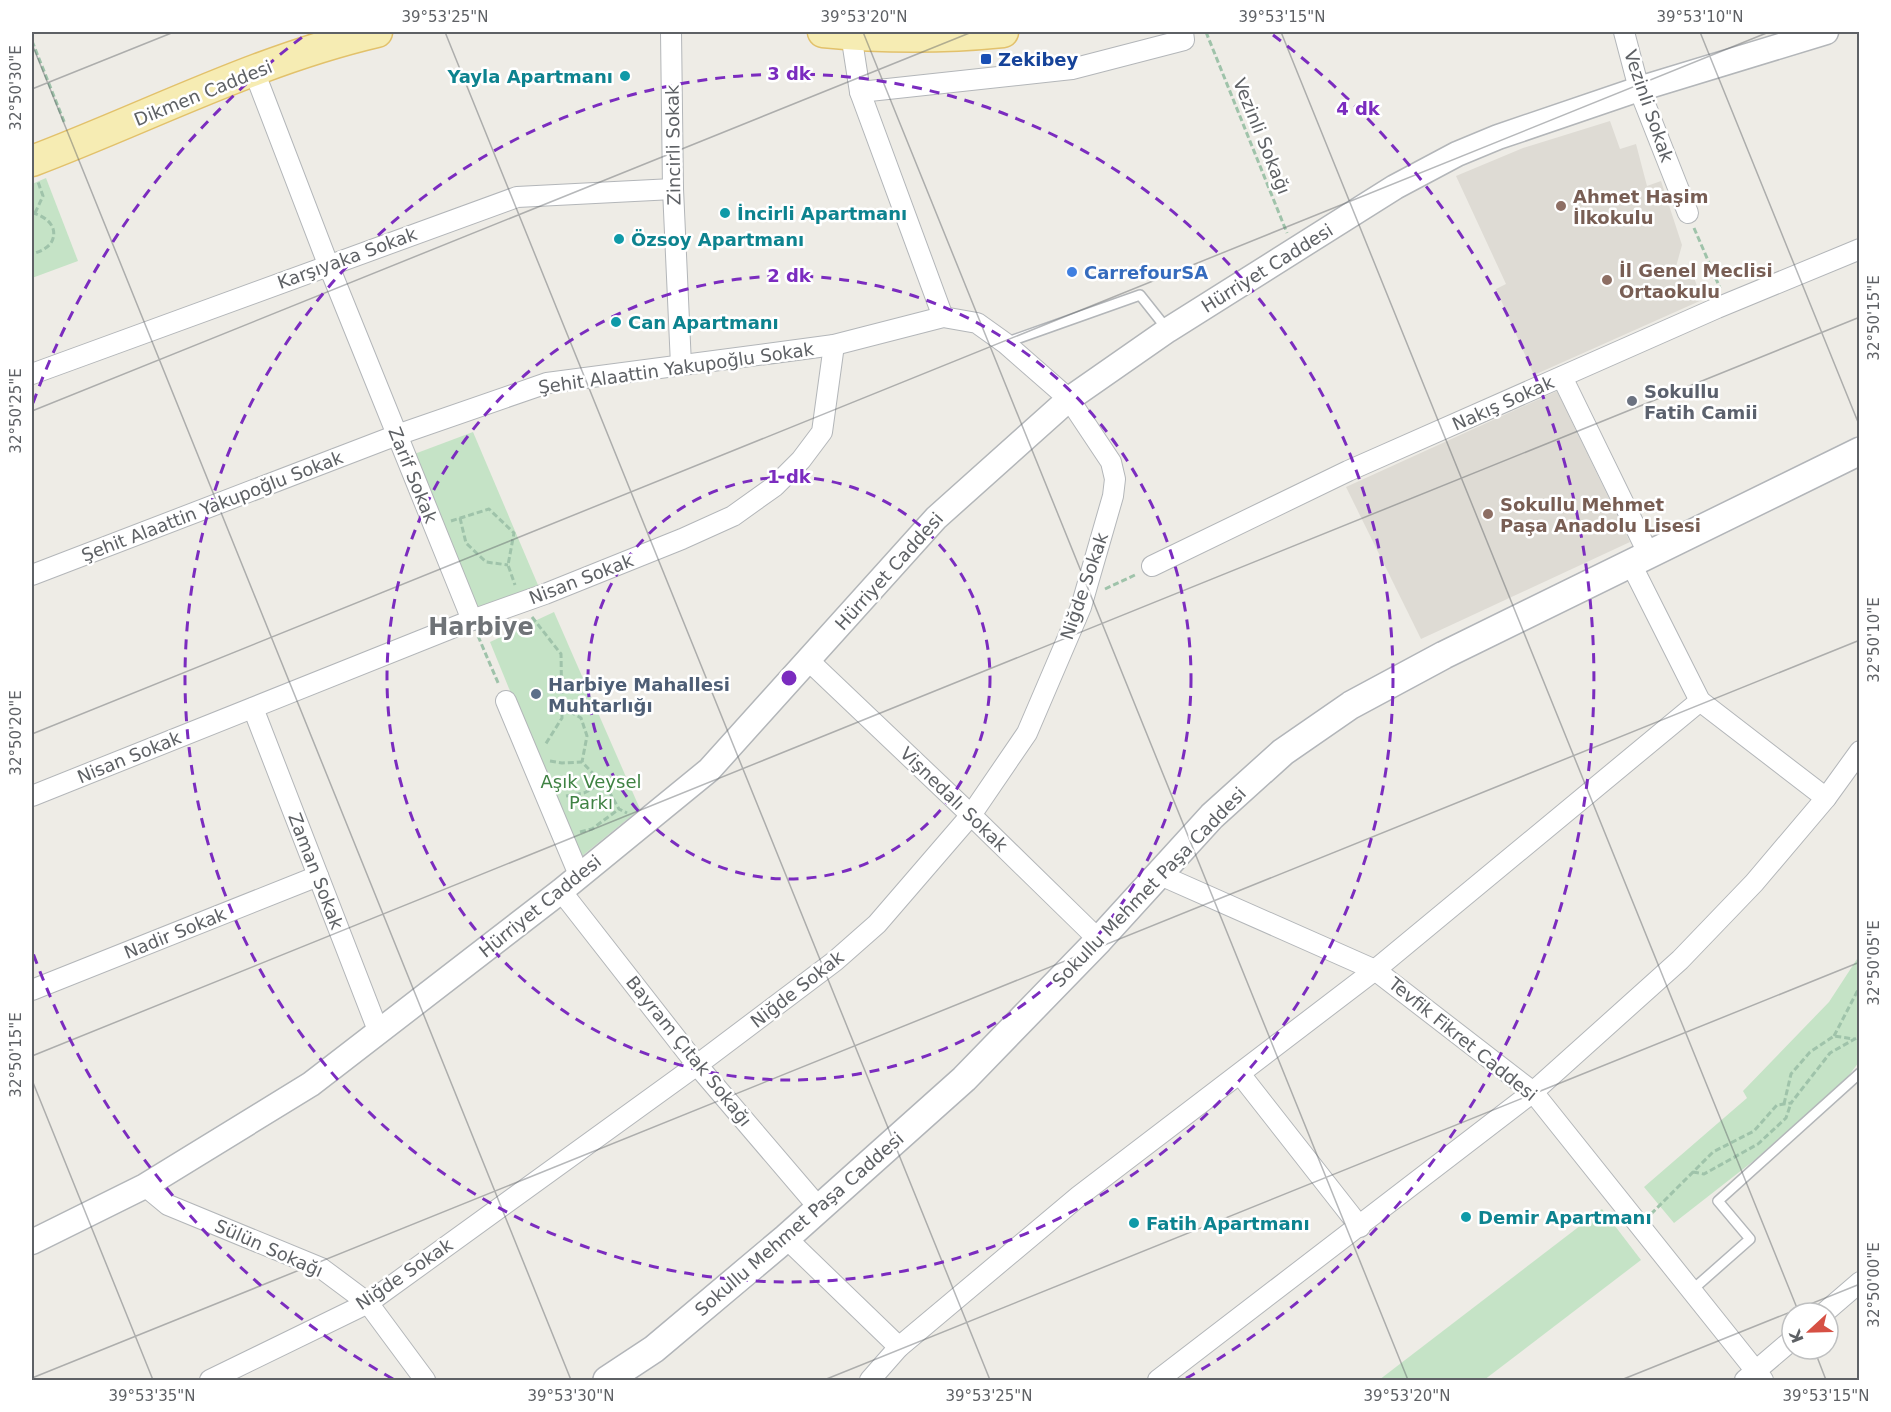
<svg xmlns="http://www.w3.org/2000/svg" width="1891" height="1412" font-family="'DejaVu Sans',sans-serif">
  <rect width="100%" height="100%" fill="#eeece6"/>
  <g fill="#dedbd4">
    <polygon points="1610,121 1620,149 1636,144 1647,186 1661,181 1682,245 1674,274 1692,272 1702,300 1534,375 1496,289 1506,284 1456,176 1523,148"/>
    <polygon points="1557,391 1630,542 1421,639 1346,487"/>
  </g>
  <g fill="#c5e3c6">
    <polygon points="46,178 78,261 32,278 32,184"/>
    <polygon points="473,432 538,585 479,609 409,456"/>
    <polygon points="554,612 640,809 582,856 575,850 490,642"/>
    <polygon points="1859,956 1859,1062 1846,1079 1756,1159 1674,1223 1644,1187 1747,1098 1743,1091 1829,1002"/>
    <polygon points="1602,1209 1641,1260 1484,1380 1379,1380"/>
  </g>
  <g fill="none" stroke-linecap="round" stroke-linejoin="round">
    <g stroke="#b3b6b9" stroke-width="12">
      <g id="service">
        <polyline points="1005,343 1140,295 1167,329"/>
        <polyline points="1691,1291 1750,1239 1718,1201 1860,1073"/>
      </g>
    </g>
    <g stroke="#b3b6b9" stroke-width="22">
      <g id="minor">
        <polyline points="671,32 673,189 681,365"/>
        <polyline points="1624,32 1639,89 1688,213"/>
        <polyline points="851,34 860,92 943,317"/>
        <polyline points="254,71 328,264 472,620"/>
        <polyline points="860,92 1072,69 1184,40 1183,32"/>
        <polyline points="32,374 517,197 673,189"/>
        <polyline points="1562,377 1649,555"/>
        <polyline points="1631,564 1700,701 1826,798"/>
        <polyline points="1152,566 1348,471 1717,308 1860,249"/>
        <polyline points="32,575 397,435 547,383 834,345 943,317 977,323 1005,343 1069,399 1111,462 1115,479 1113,496 1081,607 1027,733 971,815 877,924 835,961 697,1065 368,1303 210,1380"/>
        <polyline points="808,660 971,815 1099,940"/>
        <polyline points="506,701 579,875"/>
        <polyline points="253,708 379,1033"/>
        <polyline points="32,796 472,620 545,594 682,539 733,516 775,486 801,460 822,432 834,345"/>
        <polyline points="1158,874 1375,970 1533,1092 1763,1380"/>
        <polyline points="561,891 697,1065 820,1209"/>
        <polyline points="32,990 318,876"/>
        <polyline points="1240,1074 1360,1227"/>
        <polyline points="145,1186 168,1205 321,1268 368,1303 425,1380"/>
        <polyline points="786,1238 899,1347"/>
        <polyline points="1824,1313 1860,1282"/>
        <polyline points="870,1380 899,1347 1079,1196 1375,970 1700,701"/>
        <polyline points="1158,1380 1533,1092 1680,960 1754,883 1826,798 1860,751"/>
        <polyline points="1745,1380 1792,1340"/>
      </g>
    </g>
    <g stroke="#b3b6b9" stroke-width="27">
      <polyline id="tertiary" points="32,1242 145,1186 311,1084 561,891 709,770 936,518 1069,399 1168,330 1395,187 1457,154 1498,137 1639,89 1826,32"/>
    </g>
    <g stroke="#b2b5b9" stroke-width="30">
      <polyline id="secondary" points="607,1380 654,1349 786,1238 964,1079 1099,940 1212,816 1283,752 1351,705 1444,655 1860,451"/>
    </g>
    <g stroke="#e2c16b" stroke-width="33">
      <g id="primary">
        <path d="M823 32C883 38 943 38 1003 32"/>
        <path d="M32 161C146 118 257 60 377 32"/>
      </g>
    </g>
    <g stroke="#9fc3aa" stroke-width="3" stroke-dasharray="6 3" stroke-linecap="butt">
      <polyline points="1206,32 1287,233"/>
      <polyline points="32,41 65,124"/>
      <path d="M32 213C44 215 59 226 52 241 49 248 39 252 32 254"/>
      <polyline points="35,213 43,196 38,182"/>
      <polyline points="1694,228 1720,288"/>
      <polyline points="460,518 466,543 486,562 508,565"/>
      <polyline points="451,521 489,509 514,533 508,565 515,585"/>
      <polyline points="1105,589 1137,574"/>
      <polyline points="532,617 561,654 562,718 545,745"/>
      <polyline points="478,636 499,685"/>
      <polyline points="562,707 581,718 587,736 582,762"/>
      <polyline points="550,761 562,763 582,762 607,788 619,809 627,813"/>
      <polyline points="566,796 584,793 603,783"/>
      <polyline points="580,832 592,829 619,809"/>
      <polyline points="1834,1036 1860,986"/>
      <polyline points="1784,1104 1791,1074 1810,1052 1834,1036 1854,1039"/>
      <polyline points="1693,1172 1704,1174 1758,1144 1786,1118 1791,1103"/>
      <polyline points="1651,1214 1713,1152 1754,1131 1777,1105 1791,1103 1830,1053 1860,1036"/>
    </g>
    <use href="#service" stroke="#fff" stroke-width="9"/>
    <use href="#minor" stroke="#fff" stroke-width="20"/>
    <use href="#tertiary" stroke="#fff" stroke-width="24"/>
    <use href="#secondary" stroke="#fff" stroke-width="27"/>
    <use href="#primary" stroke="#f6ecb3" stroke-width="30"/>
  </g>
  <path fill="none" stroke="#5e6165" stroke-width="1.5" stroke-opacity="0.45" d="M445 32 990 1380M863 32 1408 1380M1281 32 1799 1313M1700 32 1860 427M32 44 571 1380M32 89 174 32M32 411 972 32M32 734 1769 32M32 1056 1860 317M32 1080 153 1380M1814 1349 1826 1380M32 1378 1860 640M824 1380 1860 962M1621 1380 1860 1284"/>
  <g fill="none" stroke="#7b2cbf" stroke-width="3" stroke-dasharray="10 8">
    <circle cx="789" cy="678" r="201"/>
    <circle cx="789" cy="678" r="402"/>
    <circle cx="789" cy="678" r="604"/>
    <path d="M393 1379A805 805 0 0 1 33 953M33 403A805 805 0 0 1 305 35M1273 35A805 805 0 0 1 1185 1379"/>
  </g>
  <rect fill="#1a4fb4" stroke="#fff" stroke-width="2" x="980" y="53" width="12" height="12" rx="3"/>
  <g fill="#0f9aa8" stroke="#fff" stroke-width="2">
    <circle cx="625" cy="76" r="6"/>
    <circle cx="725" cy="213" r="6"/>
    <circle cx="619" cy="239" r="6"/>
    <circle cx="616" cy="322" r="6"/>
    <circle cx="1466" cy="1217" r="6"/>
    <circle cx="1134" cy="1223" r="6"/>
  </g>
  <g fill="#8d6e63" stroke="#fff" stroke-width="2">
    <circle cx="1561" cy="206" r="6"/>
    <circle cx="1607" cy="280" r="6"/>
    <circle cx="1488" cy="514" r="6"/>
  </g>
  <circle fill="#3f7fe0" stroke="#fff" stroke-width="2" cx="1072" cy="272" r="6"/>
  <circle fill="#6b7280" stroke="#fff" stroke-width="2" cx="1632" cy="401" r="6"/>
  <circle fill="#5c6f8a" stroke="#fff" stroke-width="2" cx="536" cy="694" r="6"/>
  <g text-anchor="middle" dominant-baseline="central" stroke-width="5" stroke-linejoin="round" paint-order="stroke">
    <g font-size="18" font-weight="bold" fill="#164399" stroke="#fff" text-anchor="start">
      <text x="998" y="59">Zekibey</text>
    </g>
    <g font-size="18" font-weight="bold" fill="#0d838f" stroke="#fff" text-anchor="start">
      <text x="613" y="76" text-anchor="end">Yayla Apartmanı</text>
      <text x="737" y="213">İncirli Apartmanı</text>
      <text x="631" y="239">Özsoy Apartmanı</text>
      <text x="628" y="322">Can Apartmanı</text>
      <text x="1478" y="1217">Demir Apartmanı</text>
      <text x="1146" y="1223">Fatih Apartmanı</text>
    </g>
    <g font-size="18" fill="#5e6165" stroke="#fff">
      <text transform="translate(203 93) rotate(-22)">Dikmen Caddesi</text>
      <text transform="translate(1649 106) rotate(71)">Vezinli Sokak</text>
      <text transform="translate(1262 136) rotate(68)">Vezinli Sokağı</text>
      <text transform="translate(673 145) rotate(-91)">Zincirli Sokak</text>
      <text transform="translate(347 258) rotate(-20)">Karşıyaka Sokak</text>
      <text transform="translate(1267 268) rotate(-32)">Hürriyet Caddesi</text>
      <text transform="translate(676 368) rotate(-8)">Şehit Alaattin Yakupoğlu Sokak</text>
      <text transform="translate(1503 403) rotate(-24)">Nakış Sokak</text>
      <text transform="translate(413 475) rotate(68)">Zarif Sokak</text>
      <text transform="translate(212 506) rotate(-21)">Şehit Alaattin Yakupoğlu Sokak</text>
      <text transform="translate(889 571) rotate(-48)">Hürriyet Caddesi</text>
      <text transform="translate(581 579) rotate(-21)">Nisan Sokak</text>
      <text transform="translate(1084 586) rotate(-71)">Niğde Sokak</text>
      <text transform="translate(129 757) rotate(-22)">Nisan Sokak</text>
      <text transform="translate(954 799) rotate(44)">Vişnedalı Sokak</text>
      <text transform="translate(316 871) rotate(69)">Zaman Sokak</text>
      <text transform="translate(1149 887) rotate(-46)">Sokullu Mehmet Paşa Caddesi</text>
      <text transform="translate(540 906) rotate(-39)">Hürriyet Caddesi</text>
      <text transform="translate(175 933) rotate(-22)">Nadir Sokak</text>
      <text transform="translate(797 989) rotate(-38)">Niğde Sokak</text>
      <text transform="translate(1463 1039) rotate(39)">Tevfik Fikret Caddesi</text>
      <text transform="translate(689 1051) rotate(51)">Bayram Çıtak Sokağı</text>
      <text transform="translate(799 1224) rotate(-41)">Sokullu Mehmet Paşa Caddesi</text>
      <text transform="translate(269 1248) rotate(24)">Sülün Sokağı</text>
      <text transform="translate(404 1274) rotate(-34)">Niğde Sokak</text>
    </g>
    <g font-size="18" font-weight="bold" fill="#785e54" stroke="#fff" text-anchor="start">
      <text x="1573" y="196">Ahmet Haşim<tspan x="1573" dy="21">İlkokulu</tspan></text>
      <text x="1619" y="270">İl Genel Meclisi<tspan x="1619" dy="21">Ortaokulu</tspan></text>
      <text x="1500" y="504">Sokullu Mehmet<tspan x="1500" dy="21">Paşa Anadolu Lisesi</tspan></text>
    </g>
    <g font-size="18" font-weight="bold" fill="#366cbe" stroke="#fff" text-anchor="start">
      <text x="1084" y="272">CarrefourSA</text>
    </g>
    <g font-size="18" font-weight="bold" fill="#5b616d" stroke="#fff" text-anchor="start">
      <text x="1644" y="391">Sokullu<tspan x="1644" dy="21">Fatih Camii</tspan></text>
    </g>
    <g font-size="18" font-weight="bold" fill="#4e5e75" stroke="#fff" text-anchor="start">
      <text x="548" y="684">Harbiye Mahallesi<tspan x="548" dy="21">Muhtarlığı</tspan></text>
    </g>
    <g font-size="18" fill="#3f8243" stroke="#fff">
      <text x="591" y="781">Aşık Veysel<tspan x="591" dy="21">Parkı</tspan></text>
    </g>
    <g font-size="24" font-weight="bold" fill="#6f7377" stroke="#fff">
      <text x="481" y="627">Harbiye</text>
    </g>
  </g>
  <circle cx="789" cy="678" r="9" fill="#7b2cbf" stroke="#fff" stroke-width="3"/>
  <g font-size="18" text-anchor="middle" font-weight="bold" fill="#7b2cbf" stroke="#fff" stroke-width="5" stroke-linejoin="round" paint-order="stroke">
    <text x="789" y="80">3 dk</text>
    <text x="1358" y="115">4 dk</text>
    <text x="789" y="282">2 dk</text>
    <text x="789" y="483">1 dk</text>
  </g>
  <rect width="1891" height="1412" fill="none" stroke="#ffffff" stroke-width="66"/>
  <g transform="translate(1810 1331) rotate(248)"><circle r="28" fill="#ffffff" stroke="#bfc0c1" stroke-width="1.5"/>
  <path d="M0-4.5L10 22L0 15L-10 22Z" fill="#d65044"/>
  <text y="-9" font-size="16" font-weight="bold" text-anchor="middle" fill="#5e6165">K</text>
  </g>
  <rect x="33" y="33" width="1825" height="1346" fill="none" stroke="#5e6165" stroke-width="2"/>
  <g font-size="15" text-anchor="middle" fill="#5e6165">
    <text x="445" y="22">39°53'25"N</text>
    <text x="864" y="22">39°53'20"N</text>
    <text x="1282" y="22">39°53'15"N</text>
    <text x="1700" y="22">39°53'10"N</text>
    <text transform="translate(16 88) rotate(-90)" y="5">32°50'30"E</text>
    <text transform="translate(1874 318) rotate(-90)" y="5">32°50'15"E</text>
    <text transform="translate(16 411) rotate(-90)" y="5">32°50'25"E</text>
    <text transform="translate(1874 640) rotate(-90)" y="5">32°50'10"E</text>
    <text transform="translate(16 733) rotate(-90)" y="5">32°50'20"E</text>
    <text transform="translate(1874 963) rotate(-90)" y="5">32°50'05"E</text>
    <text transform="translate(16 1055) rotate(-90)" y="5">32°50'15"E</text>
    <text transform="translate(1874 1285) rotate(-90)" y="5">32°50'00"E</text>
    <text x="152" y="1401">39°53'35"N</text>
    <text x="571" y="1401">39°53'30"N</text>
    <text x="989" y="1401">39°53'25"N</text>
    <text x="1407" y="1401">39°53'20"N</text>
    <text x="1826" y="1401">39°53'15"N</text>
  </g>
</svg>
